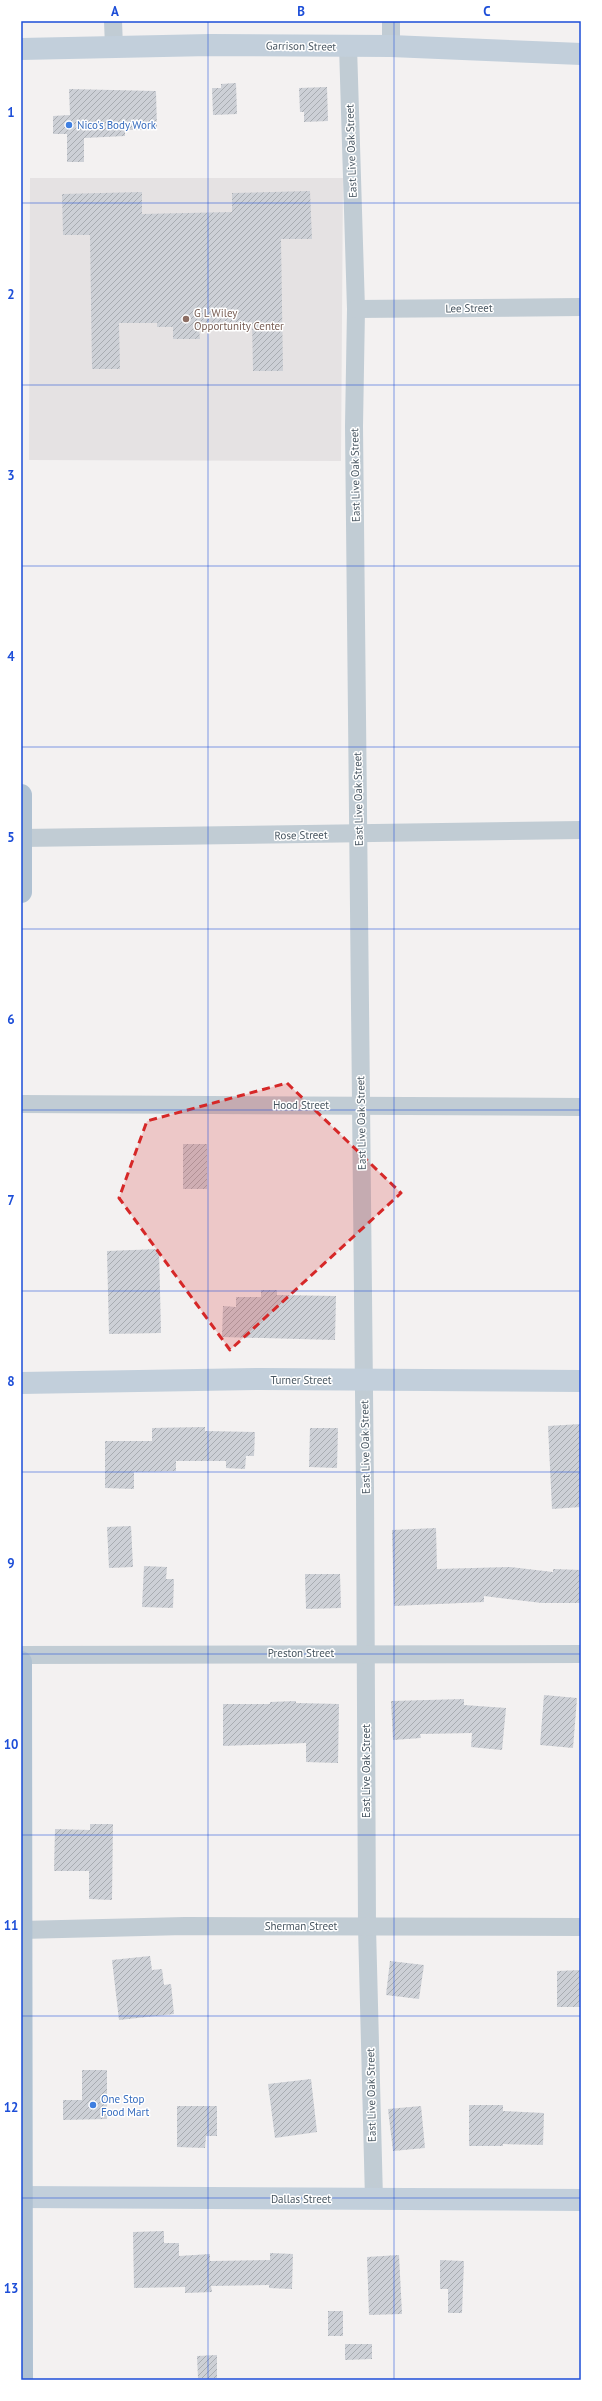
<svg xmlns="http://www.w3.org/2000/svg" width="602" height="2401" font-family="'PT Sans',sans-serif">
  <defs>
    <pattern id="building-hatch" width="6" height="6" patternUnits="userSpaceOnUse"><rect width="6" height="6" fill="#cdd0d6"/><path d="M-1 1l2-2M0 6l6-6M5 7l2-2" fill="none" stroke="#a8acb1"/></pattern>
  </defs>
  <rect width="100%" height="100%" fill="#f3f1f1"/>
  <polygon fill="#e5e2e3" points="30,178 343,178 341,461 29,460"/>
  <g fill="url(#building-hatch)">
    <polygon points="236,83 237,114 213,115 212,88 221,88 221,84"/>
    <polygon points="327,87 328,121 304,122 304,112 300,112 299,88"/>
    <polygon points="69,89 156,91 157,130 125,130 125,136 84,138 84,162 67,162 67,134 53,134 53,116 70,115"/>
    <polygon points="310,191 312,239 281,239 283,371 253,371 252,322 215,323 215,329 199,329 200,339 173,339 173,327 157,327 157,323 119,323 120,369 92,369 90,235 63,235 62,194 142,192 142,214 232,212 232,193"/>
    <rect x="183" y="1144" width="24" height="45"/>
    <polygon points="159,1249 161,1333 109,1334 107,1251"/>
    <polygon points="261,1290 277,1290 277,1295 336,1296 335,1340 222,1337 223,1306 236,1307 236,1297 261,1297"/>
    <polygon points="581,1424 581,1507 552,1509 548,1426"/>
    <polygon points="205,1427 205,1431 255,1432 254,1456 246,1456 245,1469 226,1468 226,1461 176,1461 176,1471 134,1472 134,1489 105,1488 105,1441 152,1441 152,1428"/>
    <polygon points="310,1428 338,1428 337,1468 309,1467"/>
    <polygon points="131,1526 133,1567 109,1568 107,1527"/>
    <polygon points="436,1528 437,1569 510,1567 553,1572 553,1569 581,1570 581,1603 542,1603 484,1596 484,1602 394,1606 392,1530"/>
    <polygon points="144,1566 167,1567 166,1579 174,1579 173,1608 142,1607"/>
    <polygon points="305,1574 340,1574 341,1608 306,1609"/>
    <polygon points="544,1695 577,1698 573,1748 540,1745"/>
    <polygon points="464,1699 464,1705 506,1708 502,1750 471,1747 472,1733 420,1734 421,1738 393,1740 391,1701"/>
    <polygon points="296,1701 296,1703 339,1704 338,1763 306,1762 306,1743 223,1746 223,1704 270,1704 270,1702"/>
    <polygon points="90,1824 113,1824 112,1900 89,1899 89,1871 54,1871 55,1829 90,1830"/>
    <polygon points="150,1956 152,1970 162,1969 164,1985 171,1984 174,2014 119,2020 112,1960"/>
    <polygon points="390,1961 424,1965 419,1999 386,1995"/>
    <polygon points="581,1970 581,2007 557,2007 557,1971"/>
    <polygon points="82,2070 107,2070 107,2119 63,2120 63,2100 82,2100"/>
    <polygon points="311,2079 317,2132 275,2138 268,2084"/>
    <polygon points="469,2105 503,2105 503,2111 544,2113 543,2145 503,2144 503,2146 469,2146"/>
    <polygon points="177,2106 217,2106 217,2136 206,2136 205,2148 177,2147"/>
    <polygon points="421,2106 425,2148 393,2151 388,2109"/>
    <polygon points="164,2231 164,2243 179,2243 179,2256 210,2254 210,2261 270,2260 270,2253 293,2254 292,2289 269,2288 269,2285 211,2286 212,2292 185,2293 185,2287 134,2288 133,2232"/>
    <polygon points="399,2255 402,2314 369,2315 367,2257"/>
    <polygon points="440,2260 464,2261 462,2313 448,2313 448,2289 440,2289"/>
    <rect x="328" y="2311" width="15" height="25"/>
    <polygon points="345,2344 372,2344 372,2359 345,2360"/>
    <polygon points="217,2355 217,2378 198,2378 197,2356"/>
  </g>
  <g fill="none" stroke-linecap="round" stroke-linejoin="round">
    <g stroke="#c1ccd4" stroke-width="18">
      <polyline points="113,21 114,47"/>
      <polyline points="348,46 356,309 354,426 365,1488 367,1927 374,2199"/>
      <polyline points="391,46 391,21"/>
      <polyline points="356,309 581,307"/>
      <polyline points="21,838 581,830"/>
      <polyline points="21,1104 581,1107"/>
      <polyline points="21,1655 581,1654"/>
      <polyline points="21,1930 185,1926 581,1927"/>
    </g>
    <g stroke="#c2cfdb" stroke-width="22">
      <polyline points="21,49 210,45 391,46 581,54"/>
      <polyline points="21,1383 260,1379 581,1381"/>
      <polyline points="21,2197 581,2200"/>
    </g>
    <g stroke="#afc1d2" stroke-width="22">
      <polyline points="21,795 21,892"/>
      <polyline points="21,1662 22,2380"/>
    </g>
  </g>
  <path fill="#d62828" fill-opacity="0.2" stroke="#d62828" stroke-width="3" stroke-dasharray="8 5" stroke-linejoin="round" d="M287 1083 401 1193 230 1350 119 1198 147 1121Z"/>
  <path fill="none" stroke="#1d4ed8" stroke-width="1" stroke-opacity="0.55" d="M208 21V2380M394 21V2380M21 203H581M21 385H581M21 566H581M21 747H581M21 929H581M21 1110H581M21 1291H581M21 1472H581M21 1654H581M21 1835H581M21 2016H581M21 2198H581"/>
  <g fill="#3f7fe0" stroke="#fff" stroke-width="1.5">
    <circle cx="69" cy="125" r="4"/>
    <circle cx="93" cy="2105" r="4"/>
  </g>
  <circle fill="#8d6e63" stroke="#fff" stroke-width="1.5" cx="186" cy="319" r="4"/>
  <g text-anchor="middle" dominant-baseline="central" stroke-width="3" stroke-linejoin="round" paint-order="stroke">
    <g font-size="11" fill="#475560" stroke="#fff">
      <text transform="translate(301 46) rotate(1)">Garrison Street</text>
      <text transform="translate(351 151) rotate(-92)">East Live Oak Street</text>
      <text transform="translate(469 308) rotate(-1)">Lee Street</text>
      <text transform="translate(355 475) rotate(-91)">East Live Oak Street</text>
      <text transform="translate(358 799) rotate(-91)">East Live Oak Street</text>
      <text transform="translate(301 835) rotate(-1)">Rose Street</text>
      <text x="301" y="1105">Hood Street</text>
      <text transform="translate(361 1123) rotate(-91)">East Live Oak Street</text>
      <text x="301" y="1380">Turner Street</text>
      <text transform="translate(365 1447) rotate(-91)">East Live Oak Street</text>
      <text x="301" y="1653">Preston Street</text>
      <text transform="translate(366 1771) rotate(-90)">East Live Oak Street</text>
      <text x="301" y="1926">Sherman Street</text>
      <text transform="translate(371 2095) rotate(-91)">East Live Oak Street</text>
      <text x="301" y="2199">Dallas Street</text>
    </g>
    <g font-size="11" fill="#366cbe" stroke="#fff" text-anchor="start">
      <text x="77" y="125">Nico's Body Work</text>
      <text x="101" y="2099">One Stop<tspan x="101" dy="13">Food Mart</tspan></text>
    </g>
    <g font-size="11" fill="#785e54" stroke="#fff" text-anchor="start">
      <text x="194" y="313">G L Wiley<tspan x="194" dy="13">Opportunity Center</tspan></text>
    </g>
  </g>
  <rect width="602" height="2401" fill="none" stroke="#ffffff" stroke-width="44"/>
  <rect x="22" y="22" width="558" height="2357" fill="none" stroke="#1d4ed8" stroke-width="1.5"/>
  <g font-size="13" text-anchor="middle" font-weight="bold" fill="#1d4ed8">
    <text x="115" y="16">A</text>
    <text x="301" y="16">B</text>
    <text x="487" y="16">C</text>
    <text x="11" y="117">1</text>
    <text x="11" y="299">2</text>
    <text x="11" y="480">3</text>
    <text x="11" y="661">4</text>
    <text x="11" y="842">5</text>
    <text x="11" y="1024">6</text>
    <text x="11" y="1205">7</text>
    <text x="11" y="1386">8</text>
    <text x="11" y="1568">9</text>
    <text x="11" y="1749">10</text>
    <text x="11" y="1930">11</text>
    <text x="11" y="2112">12</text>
    <text x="11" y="2293">13</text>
  </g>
</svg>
